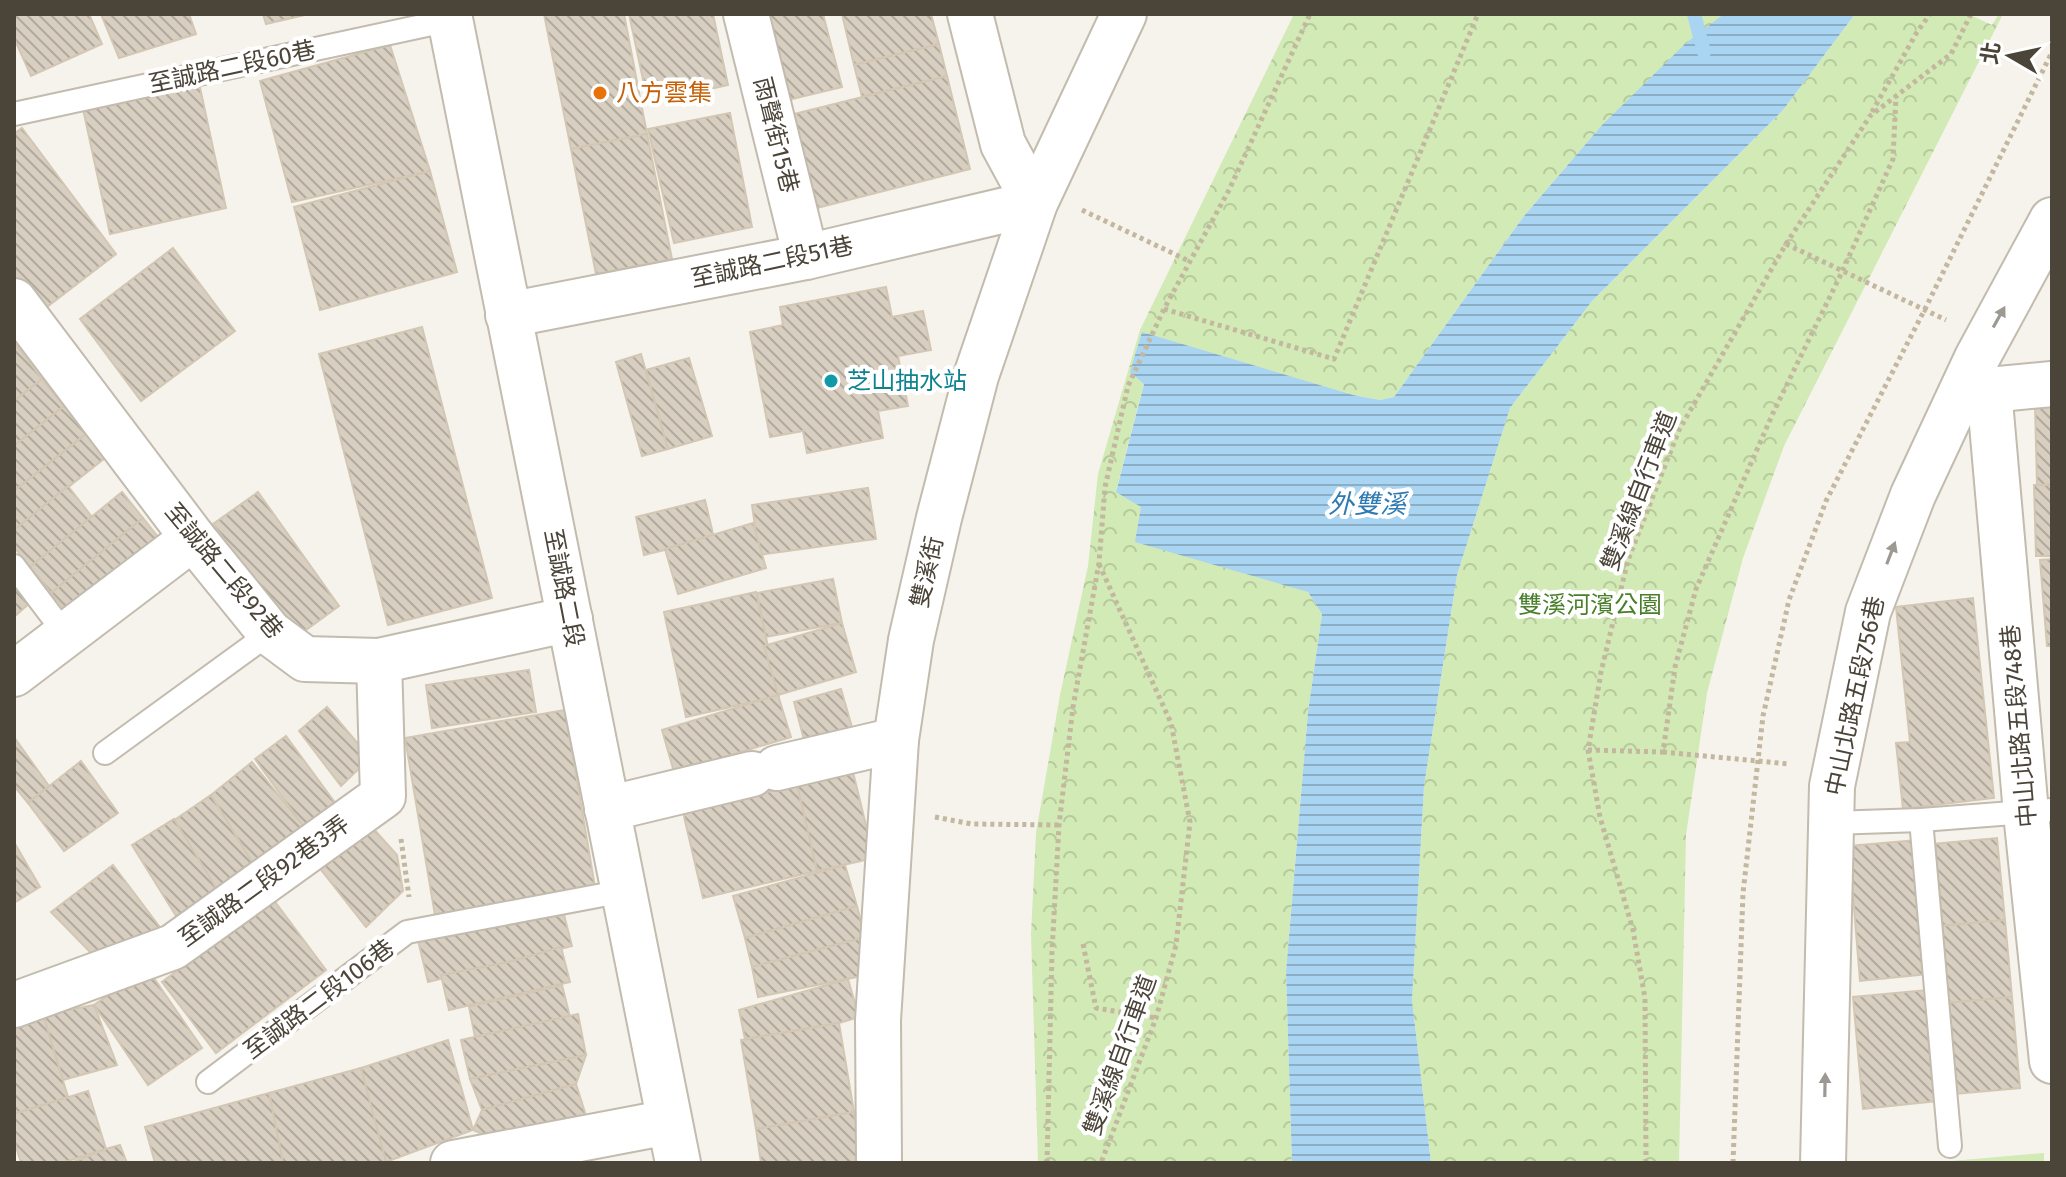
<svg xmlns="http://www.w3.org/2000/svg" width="2066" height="1177" font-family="'Fira Sans','Noto Sans TC',sans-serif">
  <defs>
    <pattern id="grass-tufts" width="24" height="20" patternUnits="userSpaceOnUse" patternTransform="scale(2)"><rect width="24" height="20" fill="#d2eab5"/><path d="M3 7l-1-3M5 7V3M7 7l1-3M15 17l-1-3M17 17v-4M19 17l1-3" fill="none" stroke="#b6ca9c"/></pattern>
    <pattern id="park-crowns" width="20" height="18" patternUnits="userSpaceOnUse" patternTransform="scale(2)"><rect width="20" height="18" fill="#d2eab5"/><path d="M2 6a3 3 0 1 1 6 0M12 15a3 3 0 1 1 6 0" fill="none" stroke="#b6ca9c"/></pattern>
    <pattern id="water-rules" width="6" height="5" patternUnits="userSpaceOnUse" patternTransform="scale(2)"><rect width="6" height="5" fill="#a9d4f2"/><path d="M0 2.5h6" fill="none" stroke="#8caec5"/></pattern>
    <pattern id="building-back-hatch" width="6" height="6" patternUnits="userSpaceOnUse" patternTransform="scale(2)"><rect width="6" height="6" fill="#d8cfc1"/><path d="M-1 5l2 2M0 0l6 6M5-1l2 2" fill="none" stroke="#b1aa9e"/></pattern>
  </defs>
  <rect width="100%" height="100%" fill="#f6f3ec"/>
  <polygon fill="url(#grass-tufts)" points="2044,1153 2044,1163 1928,1163"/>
  <g fill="url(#park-crowns)">
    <polygon points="1294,14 1724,14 1602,125 1524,216 1394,397 1380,400 1353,395 1144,383 1116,491 1285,583 1308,592 1322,614 1308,712 1286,972 1292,1163 1038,1163 1031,934 1036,833 1060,695 1088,566 1098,474 1140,330"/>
    <polygon points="1855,14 1968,14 1992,25 1999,14 2003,14 1784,446 1743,558 1707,693 1686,835 1679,1163 1431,1163 1412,1000 1424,786 1457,575 1510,408 1592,301 1783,110"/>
  </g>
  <polygon fill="url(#water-rules)" points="1724,14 1855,14 1783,110 1592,301 1510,408 1457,575 1424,786 1412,1000 1431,1163 1292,1163 1286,972 1308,712 1322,614 1308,592 1135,542 1141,507 1116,492 1144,384 1130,372 1142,332 1353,395 1380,400 1394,397 1524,216 1602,125 1686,43"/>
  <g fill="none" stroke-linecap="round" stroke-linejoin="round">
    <polyline stroke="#a9d4f2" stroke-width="14" points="1694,14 1704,52"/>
  </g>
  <g fill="url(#building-back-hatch)" stroke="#d3c7b4" stroke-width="2">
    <polygon points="14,14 89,14 102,44 31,76 14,38"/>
    <polygon points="101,14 189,14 196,34 119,58"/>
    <polygon points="263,14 309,14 266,24"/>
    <polygon points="544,14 624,14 647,134 571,149"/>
    <polygon points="629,14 713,14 728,85 648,103"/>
    <polygon points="766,14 823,14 842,87 788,100"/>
    <polygon points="842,14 931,14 939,44 854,65"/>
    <polygon points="939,44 947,76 862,97 854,65"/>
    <polygon points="390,45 430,171 292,202 260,81"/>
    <polygon points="947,76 970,169 809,210 786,116"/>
    <polygon points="199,83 226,208 110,234 83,109"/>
    <polygon points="730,113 752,227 674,243 648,129"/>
    <polygon points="22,128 116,254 39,313 14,280 14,134"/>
    <polygon points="647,134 672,259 596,274 571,149"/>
    <polygon points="430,171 457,272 320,310 294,207"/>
    <polygon points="173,248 235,331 141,401 80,319"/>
    <polygon points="886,287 892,317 923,311 931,350 898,356 908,406 878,411 883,438 807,453 803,431 770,437 750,332 783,325 780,307"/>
    <polygon points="422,327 492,598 388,625 319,354"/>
    <polygon points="14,342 42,379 14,401"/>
    <polygon points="641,354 668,449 642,456 616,362"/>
    <polygon points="689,358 712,436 668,449 646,370"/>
    <polygon points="42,379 64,406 14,446 14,401"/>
    <polygon points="2035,405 2052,405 2052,484 2037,485"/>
    <polygon points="64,406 86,434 14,491 14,446"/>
    <polygon points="86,434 105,458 14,530 14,491"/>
    <polygon points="2034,485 2052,485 2052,556 2036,556"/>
    <polygon points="68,486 92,517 30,567 14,547 14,530"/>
    <polygon points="868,488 876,539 759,555 752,505"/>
    <polygon points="122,492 143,518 51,593 30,567"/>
    <polygon points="258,492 339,606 295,638 213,524"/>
    <polygon points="705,500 714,538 644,555 636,517"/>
    <polygon points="143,518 159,538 67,612 51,593"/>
    <polygon points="753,523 766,568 678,594 665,549"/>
    <polygon points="2052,559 2052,646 2047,646 2040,560"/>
    <polygon points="833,579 842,623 765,637 757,593"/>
    <polygon points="14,582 31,602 14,617"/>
    <polygon points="756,592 779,696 686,717 664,612"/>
    <polygon points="1973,598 1994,798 1903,809 1896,743 1910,742 1896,607"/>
    <polygon points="842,623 856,672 778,695 764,646"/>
    <polygon points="529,670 536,712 432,728 426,685"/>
    <polygon points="841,689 854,734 806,747 794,702"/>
    <polygon points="778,695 791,737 674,772 662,730"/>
    <polygon points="327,707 370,758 341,786 299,731"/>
    <polygon points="565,710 596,893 436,921 405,738"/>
    <polygon points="286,736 336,804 304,827 255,759"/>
    <polygon points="14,737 49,786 28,803 14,786"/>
    <polygon points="81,761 118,813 64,851 28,803"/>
    <polygon points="252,762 304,827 255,867 211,795"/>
    <polygon points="853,772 874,858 817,871 797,785"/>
    <polygon points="797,785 817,871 703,898 683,812"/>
    <polygon points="211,795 255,867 218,891 173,821"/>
    <polygon points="174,819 218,891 176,916 132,845"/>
    <polygon points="371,826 397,855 403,891 366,927 318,866"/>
    <polygon points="1997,838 2005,920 1940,926 1933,844"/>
    <polygon points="1917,840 1928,974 1860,981 1849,846"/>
    <polygon points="14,842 40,887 14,903"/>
    <polygon points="113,865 168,938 97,959 51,912"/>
    <polygon points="845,865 857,906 745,938 733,896"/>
    <polygon points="273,899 326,970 216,1053 162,982"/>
    <polygon points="560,899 572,946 428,982 417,936"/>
    <polygon points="857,906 865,937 752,967 745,938"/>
    <polygon points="2005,920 2012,997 1947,1003 1940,926"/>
    <polygon points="865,937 872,974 758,997 752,967"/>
    <polygon points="561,947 570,982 449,1010 441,975 509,962"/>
    <polygon points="147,968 202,1048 148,1085 94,1005"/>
    <polygon points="848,979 859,1017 839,1023 745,1039 739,1010"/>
    <polygon points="562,985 570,1017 475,1037 469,1007"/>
    <polygon points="1927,990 1937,1101 1863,1109 1853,997"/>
    <polygon points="2012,997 2020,1088 1955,1094 1947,1003"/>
    <polygon points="94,1005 117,1065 63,1080 43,1015"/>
    <polygon points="578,1014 586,1055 470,1079 461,1040"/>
    <polygon points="43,1015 68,1097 14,1114 14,1025"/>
    <polygon points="839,1023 854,1112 756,1129 741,1040"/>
    <polygon points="448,1040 473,1130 386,1162 358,1069"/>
    <polygon points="586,1055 576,1084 482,1110 470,1079"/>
    <polygon points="361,1068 386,1162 283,1163 269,1093"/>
    <polygon points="576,1084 587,1119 489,1137 473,1130 482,1110"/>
    <polygon points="88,1091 106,1149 62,1163 21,1163 14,1140 14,1114"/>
    <polygon points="269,1093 283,1163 155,1163 145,1127"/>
    <polygon points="854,1112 862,1163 761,1163 756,1129"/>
    <polygon points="120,1145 127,1163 71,1163 106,1149"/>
  </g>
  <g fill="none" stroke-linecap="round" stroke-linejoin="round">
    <g stroke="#c2bbae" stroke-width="26">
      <g id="lane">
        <polyline points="14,114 450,20"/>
        <polyline points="14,566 66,635"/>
        <polyline points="105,753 270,633"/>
        <polyline points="1921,820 1950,1146"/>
        <polyline points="1831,823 1921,820 2052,810"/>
        <polyline points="208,1082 407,932 624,891"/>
      </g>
    </g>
    <g stroke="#c2bbae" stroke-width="48">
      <g id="street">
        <polyline points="449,14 678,1163"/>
        <polyline points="746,14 806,257"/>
        <polyline points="14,301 193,538 270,633 305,659 379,661 570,619"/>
        <polyline points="508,315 806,257 1035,203 1003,144 970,14"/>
        <polyline points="1971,373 1989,390 2026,813 2052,1061"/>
        <polyline points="1989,390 2052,384"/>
        <polyline points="14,674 193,538"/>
        <polyline points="777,768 896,740"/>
        <polyline points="607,809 752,774"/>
        <polyline points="14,1005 173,947 383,796 379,661"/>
        <polyline points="453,1163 669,1122"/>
        <polyline points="879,1163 878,1020 896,740 911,640 939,518 976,376 1035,203 1124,14"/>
        <polyline points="1823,1163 1832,786 1868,612 1913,495 1977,358 2052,220"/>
      </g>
    </g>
    <g stroke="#c4b79f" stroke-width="5" stroke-dasharray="4 4" stroke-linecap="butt">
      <polyline points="1872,112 1917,32 1930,14"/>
      <polyline points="1082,210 1189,261"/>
      <polyline points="1786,244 1946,320"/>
      <polyline points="1164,309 1334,359 1478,14"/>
      <polyline points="1099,564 1171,723 1190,822 1176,945 1156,1018 1101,1163"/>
      <polyline points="1588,750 1663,752 1675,667 1696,589 1773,413 1842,272 1893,159 1896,96"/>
      <polyline points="1663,752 1789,764"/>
      <polyline points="935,817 972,824 1059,825"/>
      <polyline points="401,839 409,897"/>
      <polyline points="1083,944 1096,1008 1156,1018"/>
      <polyline points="1047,1163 1052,952 1059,825 1073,707 1099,563 1105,487 1128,386 1164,309 1229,190 1310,14"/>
      <polyline points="1646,1163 1645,998 1633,930 1600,817 1588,750 1601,672 1628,560 1679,430 1786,244 1870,116 1951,54 1971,14"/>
      <polyline points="1733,1163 1743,893 1763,716 1789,600 1826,501 1925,309 2052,52"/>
    </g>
    <use href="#lane" stroke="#fff" stroke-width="22"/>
    <use href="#street" stroke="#fff" stroke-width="44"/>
  </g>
  <defs><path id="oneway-solid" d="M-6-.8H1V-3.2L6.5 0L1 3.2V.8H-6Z" transform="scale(2)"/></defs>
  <g fill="#9c9892">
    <use href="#oneway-solid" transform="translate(1999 317) rotate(-61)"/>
    <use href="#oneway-solid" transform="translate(1891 553) rotate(-69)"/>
    <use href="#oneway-solid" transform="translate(1825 1085) rotate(-89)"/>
  </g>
  <circle fill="#e8710a" stroke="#fff" stroke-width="3" cx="600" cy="93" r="8"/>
  <circle fill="#0f9aa8" stroke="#fff" stroke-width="3" cx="831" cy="381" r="8"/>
  <g text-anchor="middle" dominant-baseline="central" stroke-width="8" stroke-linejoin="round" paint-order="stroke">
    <g font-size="24" fill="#4b4439" stroke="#fff">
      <text transform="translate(232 67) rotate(-12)">至誠路二段60巷</text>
      <text transform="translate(776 135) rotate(76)">雨聲街15巷</text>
      <text transform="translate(772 262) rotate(-12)">至誠路二段51巷</text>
      <text transform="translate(1639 491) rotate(-69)">雙溪線自行車道</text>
      <text transform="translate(224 571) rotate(50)">至誠路二段92巷</text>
      <text transform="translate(927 572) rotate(-77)">雙溪街</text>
      <text transform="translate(564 588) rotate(79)">至誠路二段</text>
      <text transform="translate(1855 696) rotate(-78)">中山北路五段756巷</text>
      <text transform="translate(2019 726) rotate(-95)">中山北路五段748巷</text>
      <text transform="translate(264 881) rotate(-36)">至誠路二段92巷3弄</text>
      <text transform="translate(319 999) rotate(-37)">至誠路二段106巷</text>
      <text transform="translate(1120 1055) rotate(-70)">雙溪線自行車道</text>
    </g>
    <g font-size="24" fill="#c56008" stroke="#fff" text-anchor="start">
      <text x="616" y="93">八方雲集</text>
    </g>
    <g font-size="24" fill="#0d838f" stroke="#fff" text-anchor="start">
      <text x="847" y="381">芝山抽水站</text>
    </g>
    <g font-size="24" fill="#4a7f2a" stroke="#fff">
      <text x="1590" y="605">雙溪河濱公園</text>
    </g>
    <g font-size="26" font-style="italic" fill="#2e7ab2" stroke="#fff">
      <text x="1367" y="504">外雙溪</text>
    </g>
  </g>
  <rect width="2066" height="1177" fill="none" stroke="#4b4439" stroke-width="32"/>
  <g transform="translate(2010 56) rotate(279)" stroke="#ffffff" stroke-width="6" paint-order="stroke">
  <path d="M0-6L14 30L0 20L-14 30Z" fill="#4b4439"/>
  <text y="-12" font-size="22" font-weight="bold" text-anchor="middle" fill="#4b4439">北</text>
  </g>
</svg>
